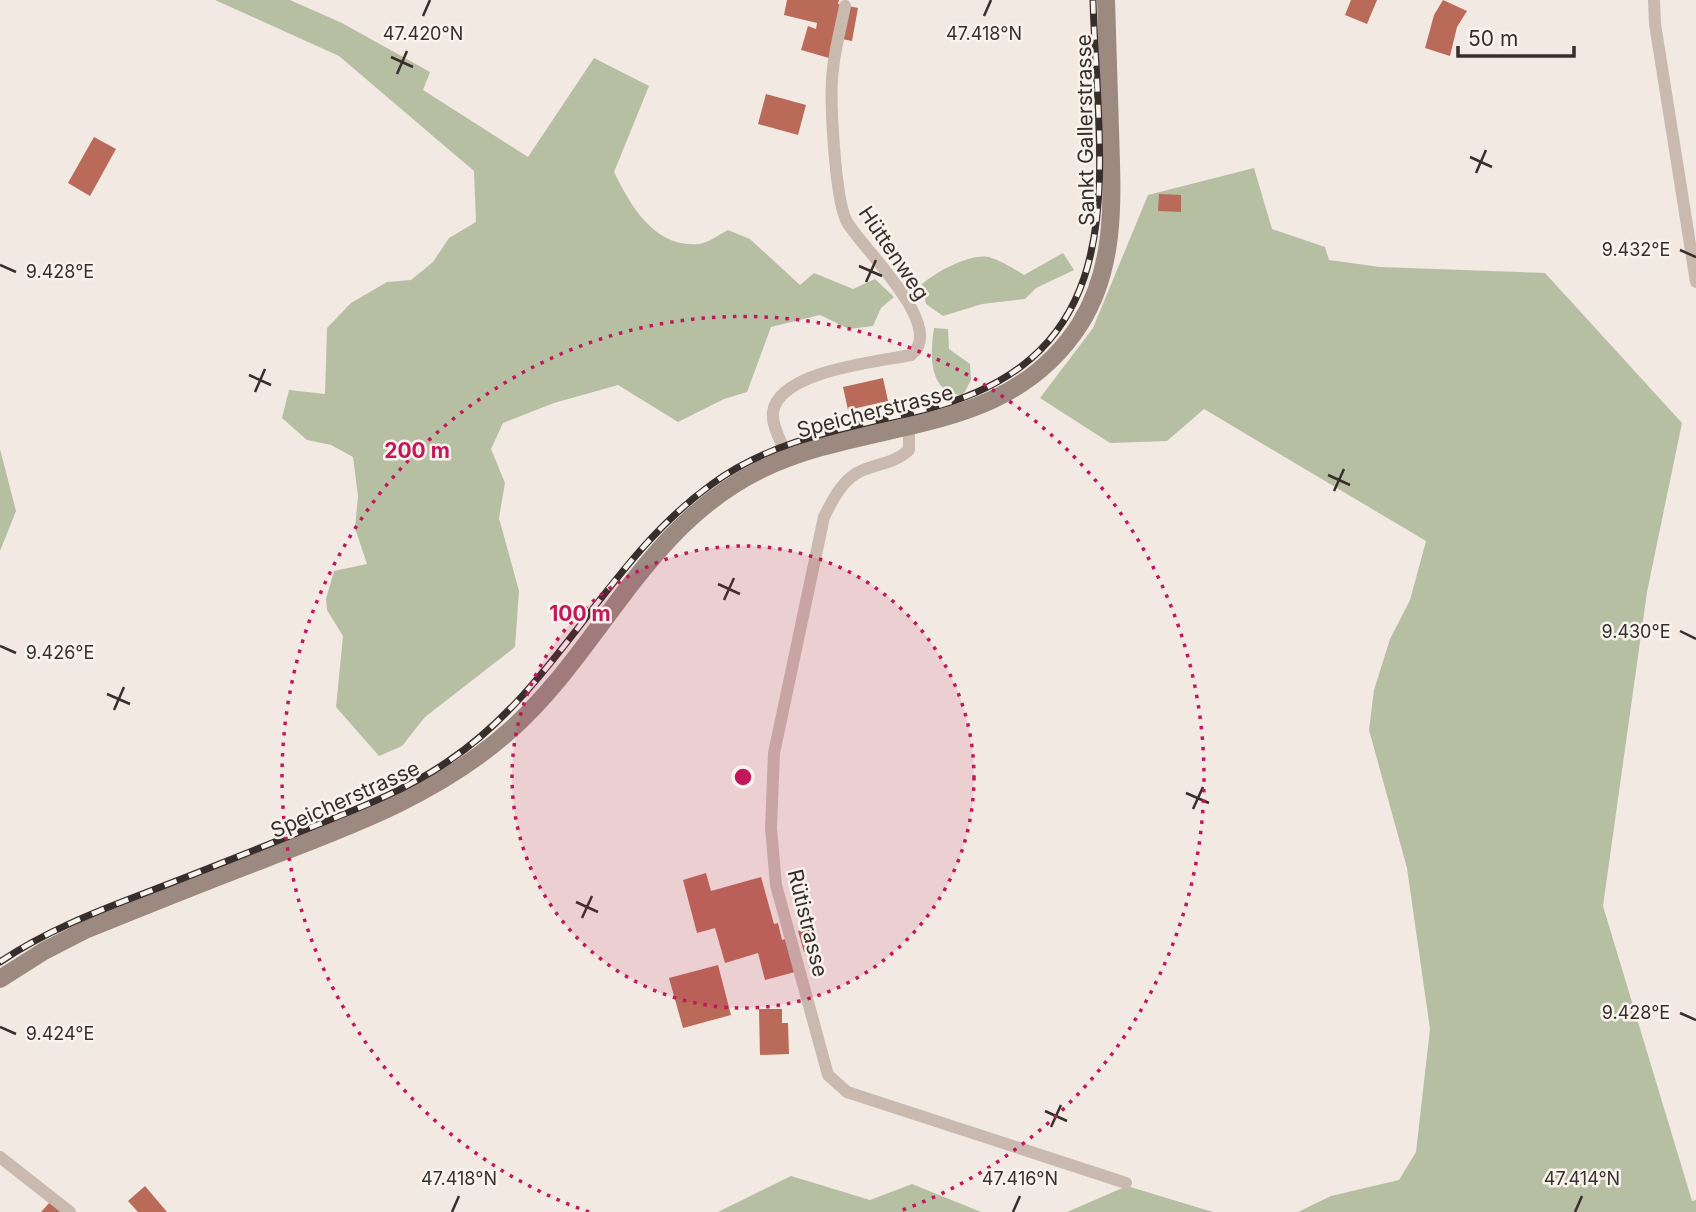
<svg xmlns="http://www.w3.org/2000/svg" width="1696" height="1212" font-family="Inter,sans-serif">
  <rect width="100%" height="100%" fill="#f1e9e2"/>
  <g fill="#b7bfa3">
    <path d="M215 0H290L342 23 430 72 423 90 528 157 594 58 649 86 614 172C631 206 654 248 699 244 708 243 720 234 728 230L750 239 800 285 814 273 853 289 875 279 894 297 881 308 873 326 849 329 820 315 771 327 747 392 724 399 678 422 618 385 554 403 503 423 491 449 505 483 499 518 519 591 515 647 425 717 402 746 379 756 336 707 343 636 327 610 326 599 334 571 367 564 355 528 358 496 353 457 331 445 307 440 282 418 289 390 325 394 327 328 351 303 387 282 411 280 433 262 449 238 476 222 474 171 339 56Z"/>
    <polygon points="1254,168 1272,229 1325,247 1329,260 1380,267 1545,273 1682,423 1647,592 1603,906 1692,1201 1696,1200 1696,1212 1298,1212 1331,1196 1399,1180 1416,1152 1430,1029 1407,868 1369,730 1374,690 1390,639 1410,600 1426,541 1204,409 1167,441 1110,443 1040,398 1093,328 1148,195"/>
    <path d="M1063 253 1074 270 1036 288 1025 299 982 304 943 316 926 304 922 284C936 272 970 253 989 257 1001 261 1013 268 1024 275Z"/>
    <path d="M934 328 948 329 949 349 970 364 971 380 963 395C928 394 930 354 934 328Z"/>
    <polygon points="0,449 16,511 0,551"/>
    <polygon points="791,1176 870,1200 912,1184 981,1212 718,1212"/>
    <polygon points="1127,1186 1213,1212 1067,1212"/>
  </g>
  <g fill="#ba6a58">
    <polygon points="787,0 839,0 838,4 843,5 829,58 801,50 808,26 816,29 817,23 784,15"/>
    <polygon points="1351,0 1377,0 1367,24 1345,15"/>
    <polygon points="1443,0 1467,11 1457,27 1450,56 1425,48 1434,15"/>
    <polygon points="848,6 858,8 852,41 842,39"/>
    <polygon points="766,94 806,105 798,135 758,124"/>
    <polygon points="94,137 116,149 90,196 68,183"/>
    <polygon points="1159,194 1181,195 1181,212 1158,211"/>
    <polygon points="883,378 888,401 848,410 843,387"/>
    <polygon points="706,873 711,891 761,877 774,924 778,923 782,940 785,939 795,972 765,980 758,953 725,963 715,928 697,933 683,880"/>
    <polygon points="813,927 819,948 804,952 798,931"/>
    <polygon points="718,965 731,1015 683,1028 669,978"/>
    <polygon points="759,1009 782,1009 782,1023 788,1023 789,1054 760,1055"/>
    <polygon points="145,1186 167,1212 138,1212 128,1201"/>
    <polygon points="51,1201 62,1212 41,1212"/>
  </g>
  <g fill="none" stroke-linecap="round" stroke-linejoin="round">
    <g stroke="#c9b9af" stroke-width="12">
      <polyline points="1654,0 1655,24 1696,282"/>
      <path d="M909 426V450C895 463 880 463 863 470 843 478 833 499 824 517L774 753 771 828 776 885 828 1075 847 1092 1126 1183"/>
      <path d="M787 458C783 444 771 426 773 412 779 371 876 362 911 355 948 327 861 247 847 222 835 200 829 96 833 69 835 48 841 27 845 6"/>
      <polyline points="0,1157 70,1212"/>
    </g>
    <path stroke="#9c8980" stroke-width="18" d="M0 979 44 951 85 930C144 906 204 882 264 859 350 826 436 795 507 733 601 651 642 528 760 470 869 416 1006 440 1080 324 1117 265 1112 197 1110 130 1109 87 1107 43 1106 0"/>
    <g stroke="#382f2c" stroke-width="7">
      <path id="rail" d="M0 962C44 932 95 912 145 893 197 873 250 852 302 831 352 811 403 792 447 762 557 689 606 560 712 484 775 438 849 428 923 410 1141 357 1098 173 1093 0"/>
    </g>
    <use href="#rail" stroke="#f9f3ee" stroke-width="4.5" stroke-dasharray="13" stroke-linecap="butt"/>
  </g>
  <path fill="none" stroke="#382f2c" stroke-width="2.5" d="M423 16 430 0M984 16 991 0M391 57 413 67M397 74 407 51M1470 157 1492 167M1476 173 1486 150M1680 250 1696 257M0 265 16 272M859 266 882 276M866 282 876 260M249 375 271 385M255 392 265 369M1328 475 1350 485M1334 491 1344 469M718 584 740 594M724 600 734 578M1680 631 1696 639M0 646 16 653M107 694 130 704M114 710 124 687M1186 793 1209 803M1193 809 1203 787M576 902 598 912M582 918 592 896M1680 1013 1696 1020M0 1027 16 1034M1045 1111 1067 1121M1051 1127 1061 1105M452 1212 459 1196M1013 1212 1020 1196M1575 1212 1582 1196"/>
  <circle cx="743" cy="777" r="231" fill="#c2185b" fill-opacity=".12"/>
  <g fill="none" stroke="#c2185b" stroke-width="3.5" stroke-dasharray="3.5 7">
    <circle cx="743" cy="777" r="231"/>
    <path d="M589 1212A461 461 0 1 1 897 1212"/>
  </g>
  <g text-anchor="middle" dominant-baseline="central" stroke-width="5" stroke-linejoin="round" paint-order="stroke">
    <g font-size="21" fill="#382f2c" stroke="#f9f3ee">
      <text transform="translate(1085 130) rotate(-91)">Sankt Gallerstrasse</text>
      <text transform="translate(894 253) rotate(56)">Hüttenweg</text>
      <text transform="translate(875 411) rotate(-14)">Speicherstrasse</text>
      <text transform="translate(345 799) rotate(-24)">Speicherstrasse</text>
      <text transform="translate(808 923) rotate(76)">Rütistrasse</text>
    </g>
  </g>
  <g font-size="18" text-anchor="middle" fill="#382f2c" stroke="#f9f3ee" stroke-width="5" stroke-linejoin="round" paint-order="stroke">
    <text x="423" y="40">47.420°N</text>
    <text x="984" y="40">47.418°N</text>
    <text x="1636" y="256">9.432°E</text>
    <text x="60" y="278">9.428°E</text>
    <text x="1636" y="638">9.430°E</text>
    <text x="60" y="659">9.426°E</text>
    <text x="1636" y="1019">9.428°E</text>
    <text x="60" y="1040">9.424°E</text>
    <text x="459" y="1185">47.418°N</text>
    <text x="1020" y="1185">47.416°N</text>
    <text x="1582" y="1185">47.414°N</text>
  </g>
  <circle cx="743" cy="777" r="10" fill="#c2185b" stroke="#f9f3ee" stroke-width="3.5"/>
  <g font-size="21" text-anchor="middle" font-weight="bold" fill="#c2185b" stroke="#f9f3ee" stroke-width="5" stroke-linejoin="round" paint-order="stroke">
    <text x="417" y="458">200 m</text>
    <text x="580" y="621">100 m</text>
  </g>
  <path d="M1458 46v10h116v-10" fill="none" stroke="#382f2c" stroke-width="3.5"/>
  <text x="1468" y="46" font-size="21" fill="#382f2c" stroke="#f9f3ee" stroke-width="5" paint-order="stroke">50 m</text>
</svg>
